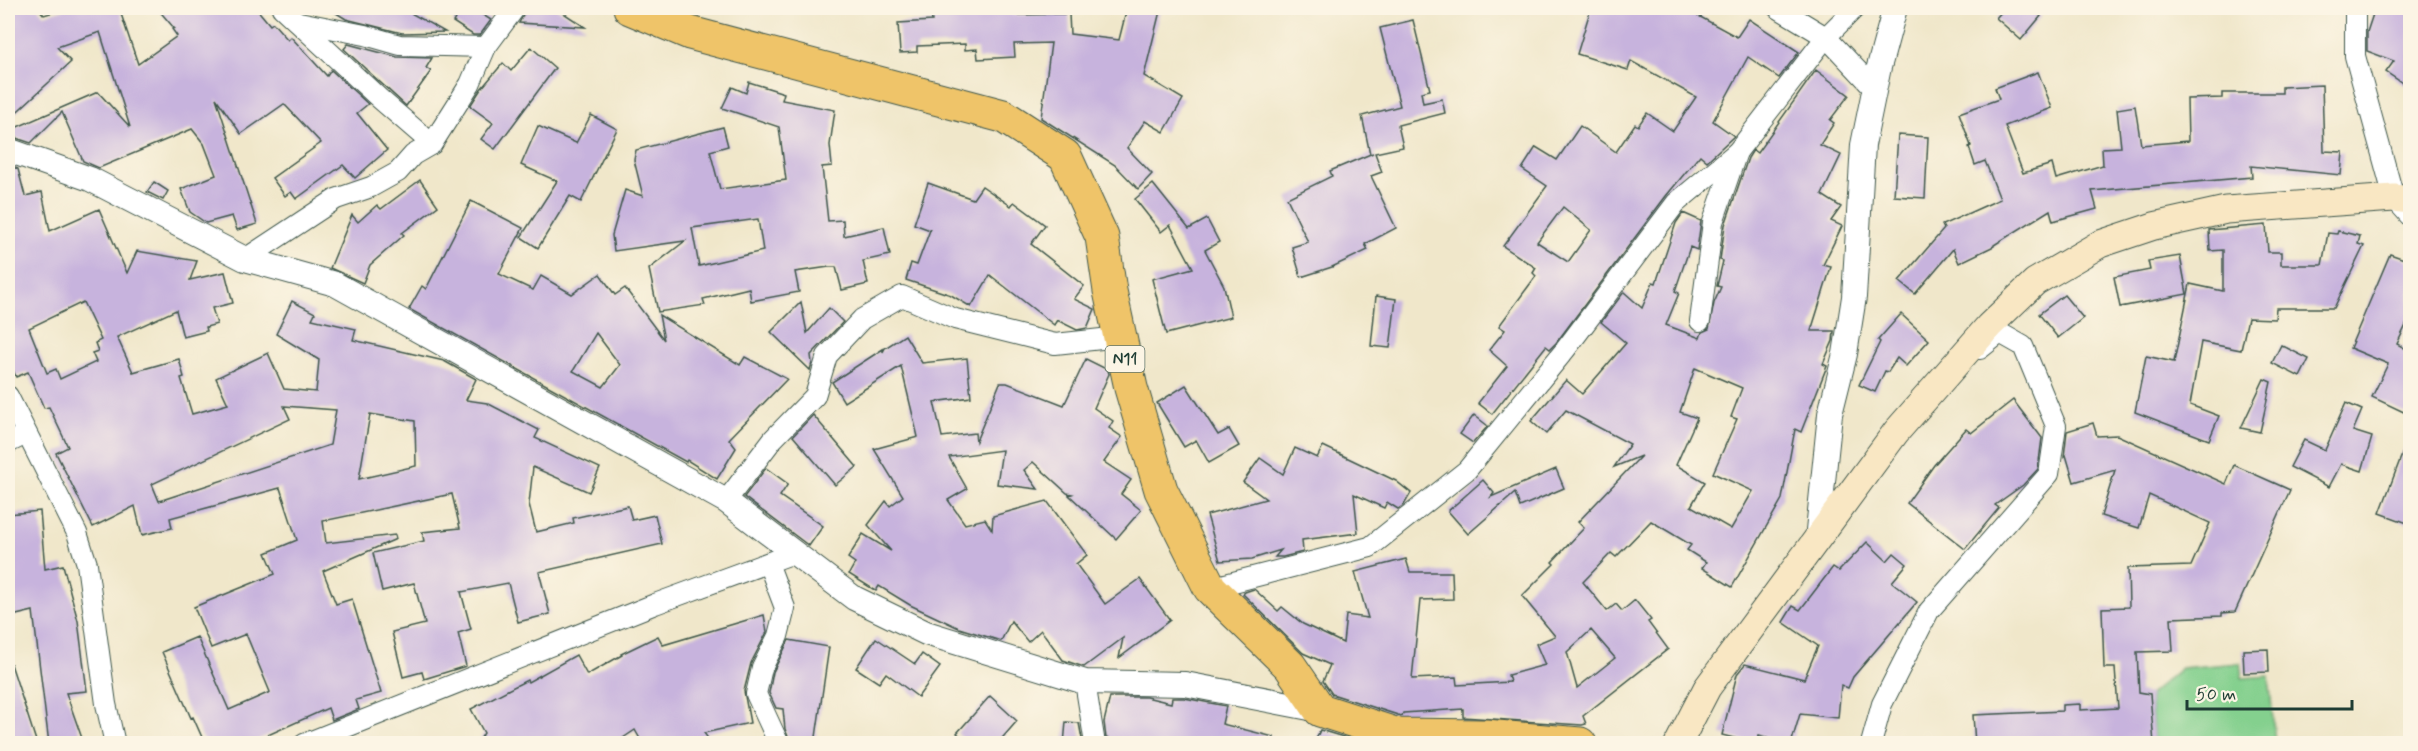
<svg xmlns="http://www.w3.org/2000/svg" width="2418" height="751" font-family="Mynerve,sans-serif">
  <rect width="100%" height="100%" fill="#fcf5e5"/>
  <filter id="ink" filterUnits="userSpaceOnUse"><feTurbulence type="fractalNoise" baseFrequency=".0167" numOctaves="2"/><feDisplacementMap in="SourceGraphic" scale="12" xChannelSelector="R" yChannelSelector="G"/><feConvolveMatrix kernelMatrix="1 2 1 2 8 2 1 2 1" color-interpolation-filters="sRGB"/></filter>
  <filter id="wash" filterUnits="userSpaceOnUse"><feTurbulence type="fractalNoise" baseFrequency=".008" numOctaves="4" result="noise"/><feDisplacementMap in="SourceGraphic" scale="24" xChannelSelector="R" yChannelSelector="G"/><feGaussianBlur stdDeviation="1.35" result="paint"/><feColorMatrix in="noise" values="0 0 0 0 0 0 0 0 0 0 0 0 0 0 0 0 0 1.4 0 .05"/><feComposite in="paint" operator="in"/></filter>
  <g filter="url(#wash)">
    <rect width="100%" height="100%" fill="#f0e7ca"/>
    <polygon fill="#84d08e" stroke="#528661" stroke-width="1.5" points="2240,663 2242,678 2269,676 2275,743 2154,743 2150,694 2181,668"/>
    <g id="blocks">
      <g fill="#c7b3dd" fill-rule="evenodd">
        <polygon points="8,8 38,8 44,15 67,8 119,8 138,64 177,36 172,29 174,28 157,8 256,8 270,25 273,23 288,40 291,37 327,76 331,70 368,104 357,113 387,150 355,178 343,165 296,199 291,192 285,196 272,178 321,143 284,104 241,134 216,98 257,224 237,230 232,216 206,223 190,212 181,189 216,175 204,144 192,129 99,168 83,161 62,112 31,143 13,137 8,131 98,92 130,127 100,32 57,47 71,62 8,120"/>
        <polygon points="328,8 402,8 445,32 402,33 346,19"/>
        <polygon points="462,8 472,8 491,20 480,35 473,35 453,22"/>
        <polygon points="527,8 556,8 585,27 519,23"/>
        <polygon points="1012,8 1013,15 1069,14 1070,34 1119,40 1127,8 1148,8 1160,11 1144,76 1183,99 1164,132 1145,121 1127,148 1152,174 1138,189 1115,165 1041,118 1051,43 1014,44 1015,57 978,59 977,49 965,50 965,44 917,46 917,52 900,53 898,23 932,21 931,12"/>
        <path d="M1591 8H1684L1737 37 1749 19 1799 52 1779 78 1748 57 1713 121 1734 136 1707 161 1700 155 1666 196 1556 343 1550 349 1546 346 1492 414 1478 403 1507 366 1489 350 1505 330 1499 326 1536 276 1533 273 1536 268 1503 246 1547 186 1522 169 1536 147 1557 160 1580 126 1616 152 1635 124 1638 126 1647 113 1673 131 1696 97 1631 61 1628 70 1577 54ZM1563 207 1591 230 1568 262 1537 242Z"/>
        <polygon points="2005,8 2031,8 2041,16 2021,40 1996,18"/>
        <polygon points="2375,8 2410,8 2410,88 2386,72 2394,61 2367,51 2367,32"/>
        <polygon points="1413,20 1430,90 1421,92 1423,103 1442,99 1445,113 1398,125 1403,147 1375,153 1382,172 1371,176 1396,228 1365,244 1368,250 1332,267 1301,277 1292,247 1308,242 1287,198 1332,176 1330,171 1373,153 1370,154 1362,116 1400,106 1380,28"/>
        <polygon points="348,44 397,57 432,58 426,68 431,71 406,106 344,49"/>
        <polygon points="531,47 555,68 495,149 481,139 493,123 470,106 481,89 503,63 511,71"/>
        <path d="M1816 70 1849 95 1830 120 1834 123 1820 145 1841 155 1822 195 1841 207 1831 221 1842 226 1823 265 1831 267 1811 331H1834L1833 341 1823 364 1827 366 1801 432 1795 429 1782 499 1732 587 1702 568 1706 562 1687 550 1691 545 1651 521 1616 557 1611 553 1583 582 1607 611 1616 604 1622 611 1635 600 1651 620 1648 622 1668 649 1583 716 1586 724 1582 725 1463 717V709L1403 713 1402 716 1398 715 1332 694 1323 681 1330 665 1303 653 1243 594 1245 592 1254 589 1278 611 1282 607 1303 624 1343 643 1346 615 1368 618 1355 572 1406 559 1410 572H1452L1453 599 1420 600 1412 679 1456 677 1457 685 1510 682 1508 675 1545 665 1536 644 1555 636 1522 596 1554 564 1552 562 1584 528 1578 522 1641 456 1614 467 1630 444 1566 410 1546 434 1531 421 1566 380 1582 394 1626 343 1601 322 1624 292 1642 308 1653 282 1656 283 1676 223 1683 213 1701 221 1697 250 1690 247 1675 291 1679 293 1666 325 1700 338 1702 332 1709 329 1714 303 1721 287 1717 286 1723 261 1720 260 1725 225 1748 158 1753 150 1757 153ZM1695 368 1742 388 1731 417 1737 419 1713 473 1753 491 1731 529 1691 506 1705 482 1676 465 1697 418 1680 412ZM1591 630 1615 658 1577 688 1567 652Z"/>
        <polygon points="2038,72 2052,108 2005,126 2023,173 2052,164 2056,179 2103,165 2102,148 2121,147 2117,109 2135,106 2141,145 2188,141 2187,99 2223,98 2223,93 2282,93 2282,87 2322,85 2324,151 2343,152 2341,175 2251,166 2252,177 2092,191 2097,209 2053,221 2050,210 1994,245 1994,246 1959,263 1953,249 1915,294 1899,281 1944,229 1942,225 2000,199 1985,161 1975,165 1969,147 1971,146 1959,113 1999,99 1995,88"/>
        <path d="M749 82 784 93 782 100 835 110 830 145 832 166 822 167 828 221 843 220 844 236 884 227 890 255 863 261 868 284 842 290 836 267H829L795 272 799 292 751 301 749 288 703 299 705 305 658 312 649 269 685 241 614 251 612 235 625 190 643 196 634 160 636 150 723 127 728 146 710 151 720 189 786 180 779 127 722 108 732 87 746 93ZM758 219 763 251 699 266 692 228Z"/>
        <polygon points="591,115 617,129 581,202 570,196 538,248 521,237 557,181 521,165 538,126 576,143"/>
        <polygon points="1898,135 1928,137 1925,198 1894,196"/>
        <path d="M8 165 18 169 25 196 42 192 50 231 99 209 127 273 137 251 197 261 190 280 225 272 233 303 212 308 217 324 206 327 207 331 183 337 176 310 117 337 133 372 179 359 184 377 181 378 192 414 228 404 216 378 268 353 284 389 316 392 319 360 276 334 292 301 315 313 312 319 356 329 353 340 444 361 476 379 466 400 487 403 539 430 535 438 600 468 589 492 533 467 529 504 536 532 574 523 573 518 628 506 632 520 655 515 662 544 539 572 550 614 518 622 508 583 461 592 471 629 458 633 466 666 424 679 422 672 403 677 392 632 425 624 414 583 382 591 373 553 424 541 422 532 460 528 452 494 323 521 326 543 395 535 396 539 323 571 336 604 352 599 381 693 356 700 359 709 332 720 328 708 248 744H205L193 717 191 718 162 652 197 637 229 710 270 692 246 634 211 648 194 607 275 574 266 553 297 540 280 488 170 518 172 528 142 535 135 506 93 527 56 453 68 447 49 407 44 408 28 372 16 377 8 358ZM83 302 101 340 95 343 98 351 92 353 96 362 60 379 56 369 47 373 29 328ZM284 406 336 410 330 445 159 501 152 484 290 419ZM370 414 415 421 416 466 359 479Z"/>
        <polygon points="420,180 438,206 402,233 404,235 370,265 363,283 330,268 352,215 358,222 377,205 381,209"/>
        <polygon points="154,182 168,191 163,200 147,192"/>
        <polygon points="928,183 973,199 982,186 1011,206 1014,202 1045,225 1031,244 1084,286 1074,299 1095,309 1087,328 1077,330 1057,320 1054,325 990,275 971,307 951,295 906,280 911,263 917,265 930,230 914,224"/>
        <polygon points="1153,184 1189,229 1207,219 1219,242 1205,250 1224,286 1231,317 1166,334 1152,279 1193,268 1170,225 1161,232 1135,199"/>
        <path d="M471 201 523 228 499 274 533 290 541 276 572 294 600 274 615 295 625 288 664 340 659 315 740 365 745 357 787 379 729 439 736 448 717 479 687 460 686 462 409 309 422 286 426 289ZM596 333 620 365 603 387 573 371Z"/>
        <polygon points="2266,225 2268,252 2281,252 2281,265 2322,265 2328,233 2337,234 2338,231 2360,236 2358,244 2364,246 2334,308 2276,308 2275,319 2248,318 2241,350 2201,342 2190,405 2219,416 2209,440 2135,412 2146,356 2174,362 2190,284 2223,291 2223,250 2210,251 2209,230"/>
        <polygon points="2390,254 2410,261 2410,317 2397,344 2410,351 2410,415 2372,397 2388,364 2350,348"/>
        <polygon points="2180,256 2187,294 2120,307 2114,277 2150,270 2148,261"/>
        <polygon points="2064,295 2083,318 2058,338 2039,314"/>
        <polygon points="1376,296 1396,299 1390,348 1371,346"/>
        <polygon points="801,302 807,333 829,308 843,322 811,355 812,363 810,370 771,332"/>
        <polygon points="1901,314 1929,340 1906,366 1897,358 1888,372 1885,371 1875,392 1859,385 1880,342 1878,340"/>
        <polygon points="905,335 922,363 967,358 971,397 934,402 942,437 975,433 976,441 1000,383 1007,383 1064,405 1086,359 1108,370 1109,374 1094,408 1113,421 1109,428 1122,437 1104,462 1131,480 1121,494 1141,510 1116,539 1069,495 1072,494 1067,493 1033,462 1024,470 1038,489 997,484 1002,450 949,457 967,489 948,500 965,524 985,519 992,530 993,516 1047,501 1087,555 1076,564 1105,604 1140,579 1170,620 1119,658 1123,638 1084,667 1063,660 1041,630 1028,642 1011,621 1001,641 959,628 910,605 879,586 876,591 849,574 855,563 848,558 863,534 891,551 868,525 886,501 890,506 903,496 874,449 918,437 901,366 844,402 832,382 883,349 883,352 885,348"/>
        <polygon points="2281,345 2309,359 2300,377 2272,363"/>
        <polygon points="2264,379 2271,382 2260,432 2241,428"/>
        <polygon points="1186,385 1218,435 1229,429 1239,446 1209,463 1196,440 1184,447 1157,403"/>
        <polygon points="2013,400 2042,438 2038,469 2023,485 1995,505 1999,508 1965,549 1907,503 1934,465 1966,429 1971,433"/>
        <polygon points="2346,403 2362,410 2353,431 2372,437 2362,471 2341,464 2329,487 2290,467 2304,440 2325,450"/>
        <polygon points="813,415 857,467 835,485 793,436"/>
        <polygon points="1474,415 1488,426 1473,443 1460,434"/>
        <polygon points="2093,423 2097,436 2117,435 2226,484 2234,465 2290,490 2235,612 2222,613 2222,616 2171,618 2173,651 2137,652 2139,692 2150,694 2154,744 1975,744 1973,715 2062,711 2062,705 2080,704 2080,710 2118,708 2115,668 2104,668 2102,608 2129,607 2128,568 2191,566 2210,523 2149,495 2139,528 2101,516 2115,470 2074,482 2066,455 2064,457 2067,431"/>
        <polygon points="2409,436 2410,436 2410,524 2380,513"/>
        <polygon points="1323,446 1396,481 1411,493 1404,505 1398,509 1387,502 1384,508 1354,494 1358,533 1302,540 1303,552 1283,557 1275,557 1281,550 1252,559 1220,561 1207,515 1266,499 1243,482 1260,458 1283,474 1295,448 1317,458"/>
        <polygon points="766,468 788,484 780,496 823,526 809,546 744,497"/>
        <polygon points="1556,469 1564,488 1520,507 1515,493 1468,534 1448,511 1483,480 1494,493 1491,497"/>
        <polygon points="40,511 45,569 63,565 78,621 87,691 66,693 84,744 49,744 33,611 8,617 8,514"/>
        <polygon points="1867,542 1887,561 1894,553 1907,564 1892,582 1917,602 1853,677 1848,688 1841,685 1838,718 1800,714 1791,744 1759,735 1757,744 1722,735 1737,674 1745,664 1804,679 1818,646 1783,622 1793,606 1800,610 1833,567 1839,571"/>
        <polygon points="764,615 767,632 751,663 744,691 750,723 704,733 712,744 643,744 635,730 614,744 477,744 484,733 471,709 527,680 528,682 576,655 587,675 622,655 621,654 658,636 663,645"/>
        <polygon points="876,638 915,664 922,654 940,667 918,697 886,673 879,683 856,668"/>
        <polygon points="789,640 829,647 815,744 791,744 785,729 783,709 776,708 769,693 773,672"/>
        <polygon points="2268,649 2269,672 2244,673 2243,650"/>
        <polygon points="8,664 11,664 37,744 8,744"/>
        <polygon points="990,696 1017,721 997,744 969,744 957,733"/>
        <polygon points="1110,697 1146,697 1171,703 1172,698 1184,698 1226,706 1222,724 1274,737 1273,744 1129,744 1106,738 1104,722"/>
        <polygon points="1066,722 1079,723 1083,744 1064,744"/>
        <polygon points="1320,730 1350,739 1349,744 1314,744"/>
      </g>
    </g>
  </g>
  <g filter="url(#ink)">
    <use href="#blocks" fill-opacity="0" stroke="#3e564a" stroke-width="1.5"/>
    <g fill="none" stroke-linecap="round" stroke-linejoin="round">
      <g stroke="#3e564a" stroke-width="22">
        <g id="minor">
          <polyline points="282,8 380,99 432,144"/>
          <polyline points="1778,8 1826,37 1875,89"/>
          <polyline points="2355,8 2355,56 2394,198 2410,216"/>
          <polyline points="299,22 365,35 400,45 486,47"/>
          <polyline points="245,259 336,199 371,187 398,172 413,155 432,144 470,84 486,47 515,8"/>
          <polyline points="1700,321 1713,222 1737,152"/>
          <polyline points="8,396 77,533 87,564 106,704 115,744"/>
          <polyline points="8,443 26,434"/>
          <polyline points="726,501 773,439 815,396 827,356 862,319 902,296 955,319 1055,344 1120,337"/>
          <polyline points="768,563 785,608 778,636 762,668 756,694 779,744"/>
          <polyline points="1210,588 1370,547 1467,470 1565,350 1676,203 1737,152 1826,37 1855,8"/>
          <polyline points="1085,682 1095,744"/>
          <polyline points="304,744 655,604 794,553"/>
          <polyline points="1871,744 1882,704 1929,611 2049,474 2056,426 2023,346 2000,333 1980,349"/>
        </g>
      </g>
      <g stroke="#3e564a" stroke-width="26">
        <g id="tertiary">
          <polyline points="8,150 90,179 245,259 335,284 726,501 854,598 926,633 1085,682 1185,684 1320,710"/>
          <polyline points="1817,540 1830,414 1845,354 1854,297 1863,145 1879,67 1895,8"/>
        </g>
      </g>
      <g stroke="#3e564a" stroke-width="29">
        <polyline id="secondary" points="1678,744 1707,688 1896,432 1989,326 2035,282 2100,244 2154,226 2226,210 2394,198 2410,200"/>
      </g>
      <g stroke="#3e564a" stroke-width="35">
        <polyline id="trunk" points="630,8 690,33 1003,116 1065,156 1102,237 1110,291 1131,388 1161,490 1210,588 1290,666 1320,710 1398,735 1486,736 1580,744"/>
      </g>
      <use href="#minor" stroke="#fff" stroke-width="20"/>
      <use href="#tertiary" stroke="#fff" stroke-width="24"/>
      <use href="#secondary" stroke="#f9e7c3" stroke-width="27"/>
      <use href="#trunk" stroke="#efc469" stroke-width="33"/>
    </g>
  </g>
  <g text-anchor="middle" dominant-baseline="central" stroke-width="4.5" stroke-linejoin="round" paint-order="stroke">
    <rect fill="#fcf5e5" stroke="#617469" stroke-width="1.5" x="1105.5" y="346" width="39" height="26" rx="4.5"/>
    <g font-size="16" font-weight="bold" fill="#1f3d34">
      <text x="1125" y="359">N11</text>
    </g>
  </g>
  <rect width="2418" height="751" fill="none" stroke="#fcf5e5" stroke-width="30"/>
  <path d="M2187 700v9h165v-9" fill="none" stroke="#1f3d34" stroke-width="3"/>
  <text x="2196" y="700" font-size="18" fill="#1f3d34" stroke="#fcf5e5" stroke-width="4.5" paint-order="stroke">50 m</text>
</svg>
